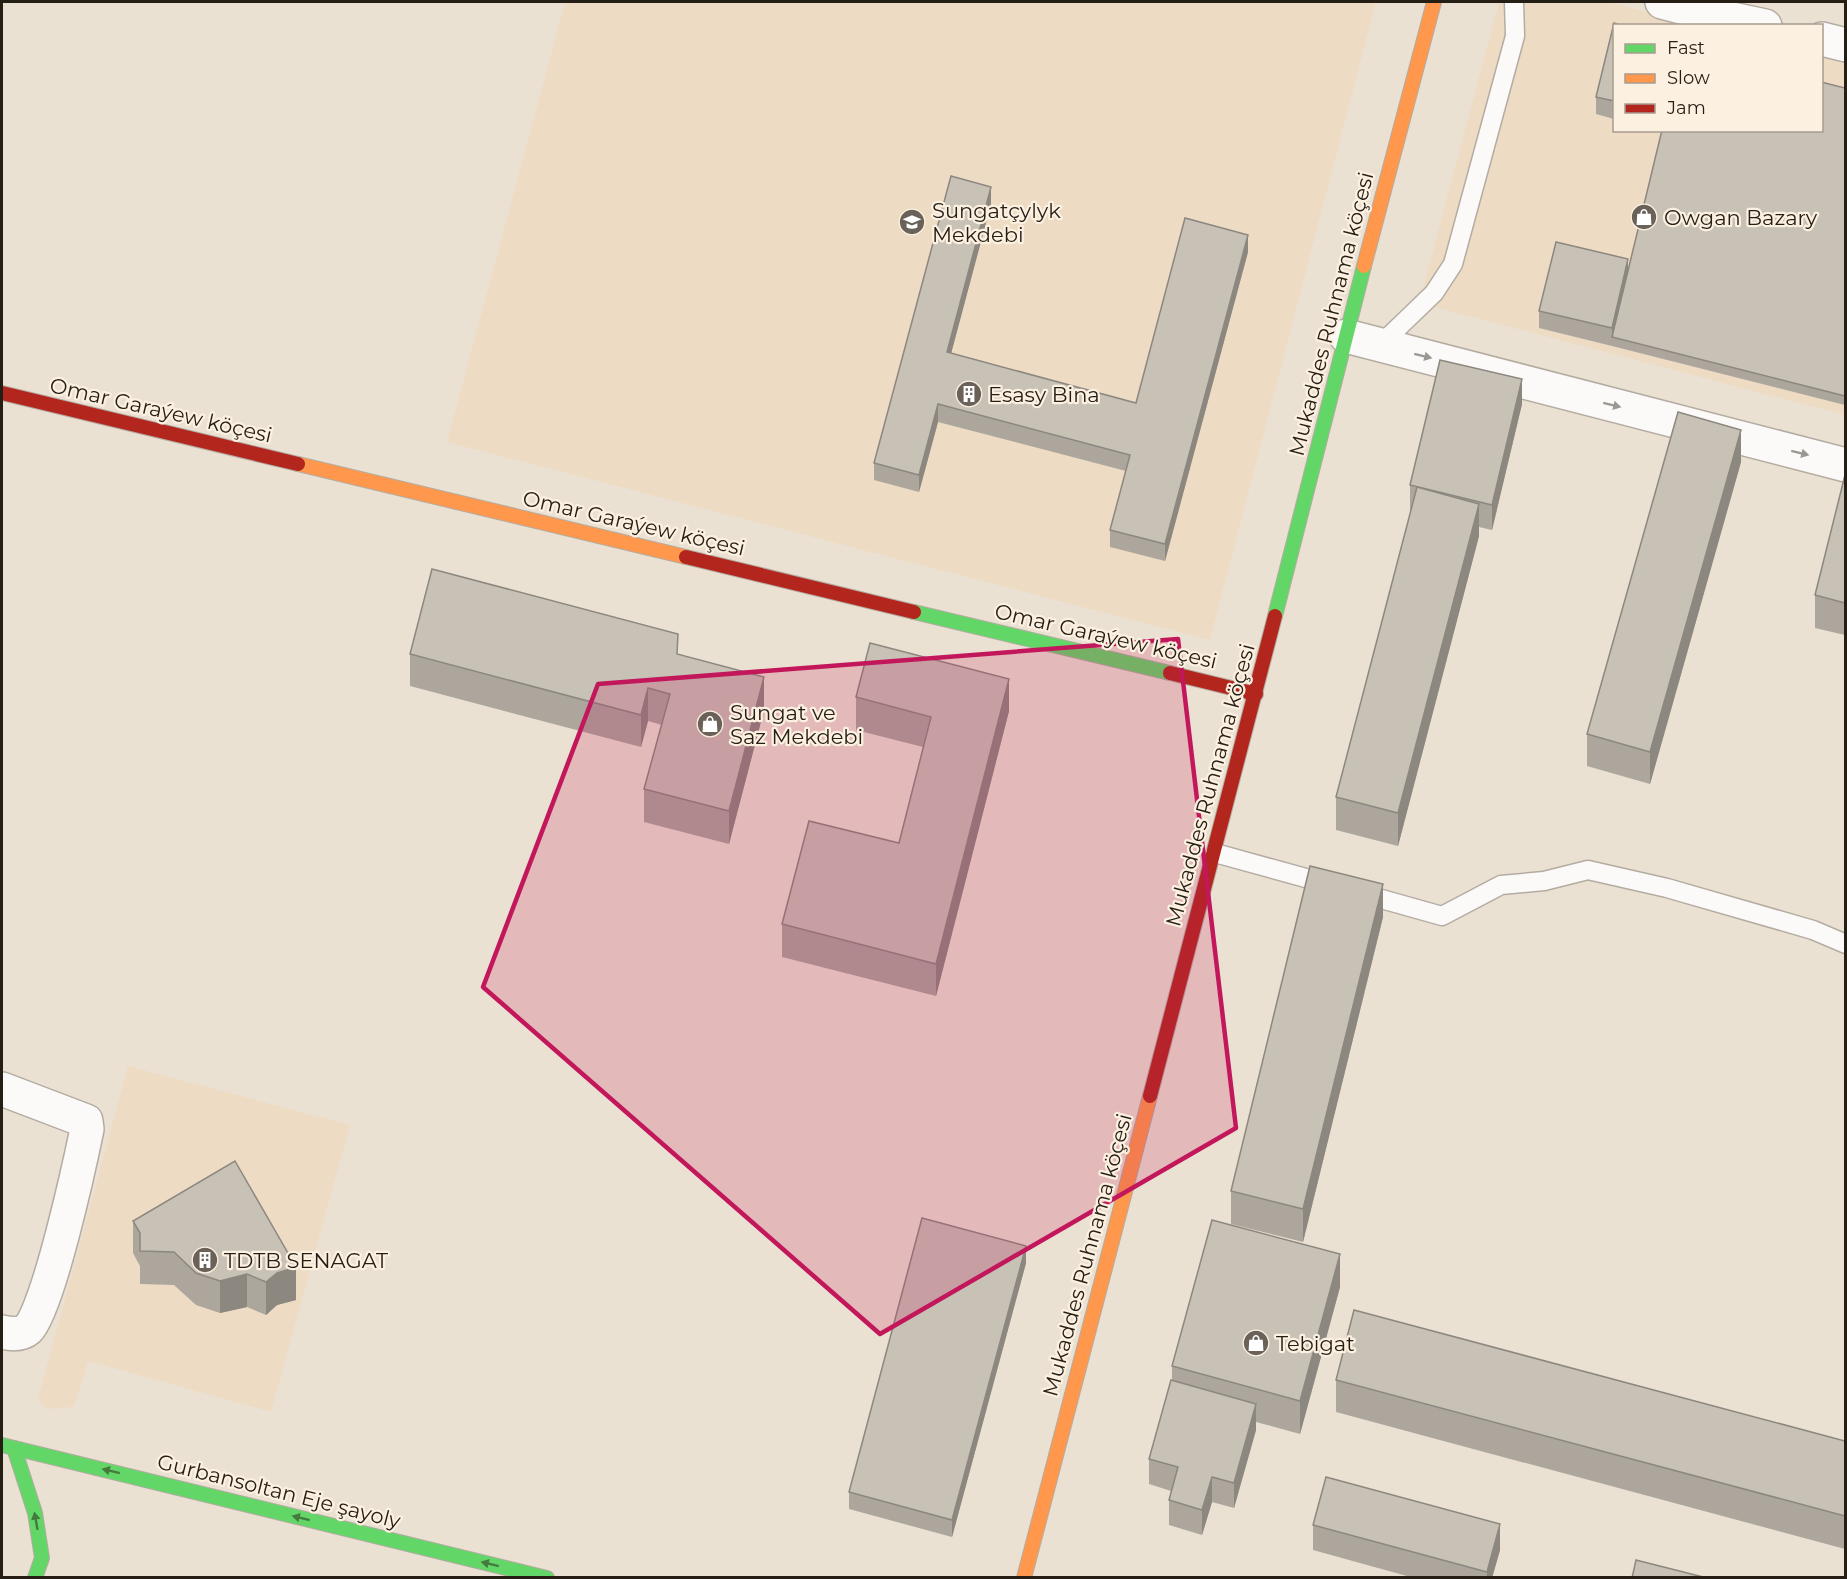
<svg xmlns="http://www.w3.org/2000/svg" width="1847" height="1579" font-family="Montserrat,sans-serif">
  <rect width="100%" height="100%" fill="#ebe1d3"/>
  <g fill="#eddbc4">
    <polygon points="565,2 1376,2 1210,640 447,442"/>
    <polygon points="1499,2 1608,2 1698,25 1614,26 1614,130 1822,130 1822,58 1845,64 1845,415 1419,303"/>
    <polygon points="128,1066 350,1125 271,1412 88,1361 74,1407 47,1409 38,1399"/>
  </g>
  <g fill="none" stroke-linecap="round" stroke-linejoin="round">
    <g stroke="#b4aca2" stroke-width="21">
      <g id="lane">
        <polyline points="1380,345 1434,293 1453,264 1515,36 1514,2"/>
        <polyline points="1215,853 1331,885"/>
        <polyline points="1360,893 1442,916 1501,885 1544,881 1588,870 1667,888 1813,930 1846,944"/>
      </g>
    </g>
    <g stroke="#b4aca2" stroke-width="36">
      <g id="street">
        <polyline points="1662,2 1704,13"/>
        <polyline points="1706,2 1704,13 1765,26"/>
        <polyline points="1822,39 1846,45"/>
        <polyline points="1346,336 1846,465"/>
        <path d="M2 1089 86 1121 87 1129C80 1163 48 1310 28 1329 21 1335 10 1334 2 1332"/>
      </g>
    </g>
    <g stroke="#b4aca2" stroke-width="16">
      <g id="fast">
        <polyline points="914,612 1170,673"/>
        <polyline points="1275,616 1364,266"/>
        <polyline points="2,1445 547,1578"/>
        <polyline points="14,1448 35,1513 42,1558 35,1578"/>
      </g>
    </g>
    <g stroke="#b4aca2" stroke-width="16">
      <g id="slow">
        <polyline points="1364,266 1434,2"/>
        <polyline points="298,464 686,557"/>
        <polyline points="1024,1578 1150,1096"/>
      </g>
    </g>
    <g stroke="#b4aca2" stroke-width="16">
      <g id="jam">
        <polyline points="2,393 298,464"/>
        <polyline points="686,557 914,612"/>
        <polyline points="1170,673 1256,694"/>
        <polyline points="1150,1096 1275,616"/>
      </g>
    </g>
    <use href="#lane" stroke="#fcfaf8" stroke-width="18"/>
    <use href="#street" stroke="#fcfaf8" stroke-width="33"/>
    <use href="#fast" stroke="#63d668" stroke-width="14"/>
    <use href="#slow" stroke="#ff974d" stroke-width="14"/>
    <use href="#jam" stroke="#b3261e" stroke-width="14"/>
  </g>
  <g fill="#aca69d">
    <polygon points="1614,26 1614,119 1596,114 1596,97"/>
    <polygon points="1845,88 1845,405 1612,346 1539,328 1539,311 1628,272"/>
    <polygon points="991,204 951,353 1136,403 1248,252 1165,561 1110,547 1110,530 1126,471 938,422 919,492 874,480 874,463"/>
    <polygon points="1522,404 1492,530 1479,527 1479,536 1398,846 1336,830 1336,797 1411,511 1410,511 1410,485"/>
    <polygon points="1741,462 1650,784 1587,766 1587,734"/>
    <polygon points="1845,475 1845,635 1815,628 1815,595"/>
    <polygon points="410,654 678,654 764,710 729,844 644,822 644,789 662,725 648,721 641,747 410,686"/>
    <polygon points="856,697 1009,711 936,996 782,957 782,924 899,843 923,747 856,730"/>
    <polygon points="1383,917 1303,1242 1231,1224 1231,1191"/>
    <polygon points="235,1161 296,1300 277,1305 266,1315 247,1307 220,1313 196,1305 174,1285 140,1284 140,1266 133,1253 133,1221"/>
    <polygon points="1026,1263 952,1537 849,1509 849,1492"/>
    <polygon points="1340,1287 1300,1434 1256,1422 1256,1430 1234,1508 1212,1502 1202,1535 1169,1525 1169,1500 1171,1491 1149,1484 1149,1459 1172,1380 1172,1366"/>
    <polygon points="1336,1380 1845,1441 1845,1549 1336,1412"/>
    <polygon points="1313,1525 1500,1550 1492,1578 1414,1578 1313,1550"/>
  </g>
  <g fill="#8c877f">
    <polygon points="991,187 991,204 947,369 947,352"/>
    <polygon points="1248,235 1248,252 1165,561 1165,544"/>
    <polygon points="1628,259 1628,276 1612,337 1612,346 1612,328"/>
    <polygon points="1522,379 1522,404 1492,530 1492,505"/>
    <polygon points="938,404 938,422 919,492 919,475"/>
    <polygon points="1741,430 1741,462 1650,784 1650,752"/>
    <polygon points="1479,504 1479,536 1398,846 1398,813"/>
    <polygon points="764,677 764,710 729,844 729,811"/>
    <polygon points="1009,679 1009,711 936,996 936,964"/>
    <polygon points="648,688 648,721 641,747 641,715"/>
    <polygon points="1383,884 1383,917 1303,1242 1303,1209"/>
    <polygon points="1026,1246 1026,1263 952,1537 952,1520"/>
    <polygon points="1340,1254 1340,1287 1300,1434 1300,1401"/>
    <polygon points="296,1267 296,1300 277,1305 266,1315 266,1282 277,1273"/>
    <polygon points="247,1274 247,1307 220,1313 220,1281"/>
    <polygon points="1256,1404 1256,1430 1234,1508 1234,1483"/>
    <polygon points="1212,1477 1212,1502 1202,1535 1202,1510"/>
    <polygon points="1500,1524 1500,1550 1492,1578 1487,1578 1487,1572"/>
  </g>
  <g fill="#c8c1b6" stroke="#8c877f" stroke-width="1.5">
    <polygon points="1614,23 1622,26 1614,26 1614,101 1596,97"/>
    <polygon points="1821,82 1845,88 1845,396 1612,337 1662,130 1821,130"/>
    <polygon points="951,176 991,187 947,352 1136,403 1185,218 1248,235 1165,544 1110,530 1130,455 938,404 919,475 874,463"/>
    <polygon points="1556,242 1628,259 1612,328 1539,311"/>
    <polygon points="1440,360 1522,379 1492,505 1410,485"/>
    <polygon points="1678,412 1741,430 1650,752 1587,734"/>
    <polygon points="1845,475 1845,603 1815,595"/>
    <polygon points="1417,487 1479,504 1398,813 1336,797"/>
    <polygon points="432,569 678,634 677,654 764,677 729,811 644,789 670,694 648,688 641,715 410,654"/>
    <polygon points="870,643 1009,679 936,964 782,924 809,821 899,843 931,717 856,697"/>
    <polygon points="1310,866 1383,884 1303,1209 1231,1191"/>
    <polygon points="235,1161 296,1267 277,1273 266,1282 247,1274 220,1281 196,1273 174,1252 140,1251 140,1233 133,1221"/>
    <polygon points="922,1218 1026,1246 952,1520 849,1492"/>
    <polygon points="1212,1220 1340,1254 1300,1401 1172,1366"/>
    <polygon points="1354,1310 1845,1441 1845,1516 1336,1380"/>
    <polygon points="1171,1380 1256,1404 1234,1483 1212,1477 1202,1510 1169,1500 1178,1467 1149,1459"/>
    <polygon points="1326,1477 1500,1524 1487,1572 1313,1525"/>
    <polygon points="1636,1560 1707,1578 1632,1578"/>
  </g>
  <defs><path id="oneway-solid" d="M-6-.8H1V-3.2L6.5 0L1 3.2V.8H-6Z" transform="scale(1.5)"/></defs>
  <g fill="#9b9792">
    <use href="#oneway-solid" transform="translate(1423 356) rotate(14)"/>
    <use href="#oneway-solid" transform="translate(1612 405) rotate(14)"/>
    <use href="#oneway-solid" transform="translate(1800 453) rotate(14)"/>
  </g>
  <g fill="#447a3e">
    <use href="#oneway-solid" transform="translate(111 1471) rotate(-166)"/>
    <use href="#oneway-solid" transform="translate(301 1518) rotate(-166)"/>
    <use href="#oneway-solid" transform="translate(36 1521) rotate(-100)"/>
    <use href="#oneway-solid" transform="translate(490 1564) rotate(-166)"/>
  </g>
  <path fill="#c2185b" fill-opacity="0.2" stroke="#c2185b" stroke-width="4.5" stroke-linejoin="round" d="M1178 639 1236 1128 880 1334 483 987 598 684Z"/>
  <defs>
    <g id="shop-disc" transform="scale(1.35)"><circle r="9.5" fill="#6a6258" stroke="#fcf0e1"/><path d="M-5-2.5h2.3a2.7 3.5 0 0 1 5.4 0H5L5.5 6h-11ZM-1.5-2.5h3a1.5 2.3 0 0 0-3 0Z" fill="#fff"/></g>
    <g id="school-disc" transform="scale(1.35)"><circle r="9.5" fill="#6a6258" stroke="#fcf0e1"/><path d="M0-5L7-2L0 1L-7-2ZM-4 1L0 2.5L4 1V4Q0 6-4 4Z" fill="#fff"/></g>
    <g id="building-disc" transform="scale(1.35)"><circle r="9.5" fill="#6a6258" stroke="#fcf0e1"/><path d="M-4-6H4V6H1V3H-1V6H-4ZM-2.5-4.3h1.7v1.8h-1.7ZM.8-4.3h1.7v1.8H.8ZM-2.5-1h1.7V.8h-1.7ZM.8-1h1.7V.8H.8Z" fill="#fff"/></g>
  </defs>
  <g fill-rule="evenodd">
    <use href="#shop-disc" x="1644" y="217"/>
    <use href="#school-disc" x="912" y="222"/>
    <use href="#building-disc" x="969" y="394"/>
    <use href="#shop-disc" x="710" y="724"/>
    <use href="#building-disc" x="205" y="1260"/>
    <use href="#shop-disc" x="1256" y="1343"/>
  </g>
  <g text-anchor="middle" dominant-baseline="central" stroke-width="4.5" stroke-linejoin="round" paint-order="stroke">
    <g font-size="21" fill="#251e15" stroke="#fcf0e1" text-anchor="start">
      <text x="932" y="210">Sungatçylyk<tspan x="932" dy="24">Mekdebi</tspan></text>
      <text x="1664" y="217">Owgan Bazary</text>
      <text x="988" y="394">Esasy Bina</text>
      <text x="730" y="712">Sungat ve<tspan x="730" dy="24">Saz Mekdebi</tspan></text>
      <text x="224" y="1260">TDTB SENAGAT</text>
      <text x="1276" y="1343">Tebigat</text>
    </g>
    <g font-size="21" fill="#251e15" stroke="#fcf0e1">
      <text transform="translate(1331 314) rotate(-76)">Mukaddes Ruhnama köçesi</text>
      <text transform="translate(161 410) rotate(13)">Omar Garaýew köçesi</text>
      <text transform="translate(634 523) rotate(13)">Omar Garaýew köçesi</text>
      <text transform="translate(1106 636) rotate(13)">Omar Garaýew köçesi</text>
      <text transform="translate(1210 785) rotate(-75)">Mukaddes Ruhnama köçesi</text>
      <text transform="translate(1087 1255) rotate(-75)">Mukaddes Ruhnama köçesi</text>
      <text transform="translate(279 1491) rotate(14)">Gurbansoltan Eje şayoly</text>
    </g>
  </g>
  <rect width="1847" height="1579" fill="none" stroke="#251e15" stroke-width="6"/>
  <rect x="1613" y="24" width="210" height="108" fill="#fcf0e1" stroke="#a69c8f" stroke-width="1.5"/>
  <rect x="1625" y="44" width="30" height="9" fill="#63d668" stroke="#a69c8f" stroke-width="1.5"/>
  <text x="1667" y="54" font-size="18" fill="#251e15">Fast</text>
  <rect x="1625" y="74" width="30" height="9" fill="#ff974d" stroke="#a69c8f" stroke-width="1.5"/>
  <text x="1667" y="84" font-size="18" fill="#251e15">Slow</text>
  <rect x="1625" y="104" width="30" height="9" fill="#b3261e" stroke="#a69c8f" stroke-width="1.5"/>
  <text x="1667" y="114" font-size="18" fill="#251e15">Jam</text>
</svg>
